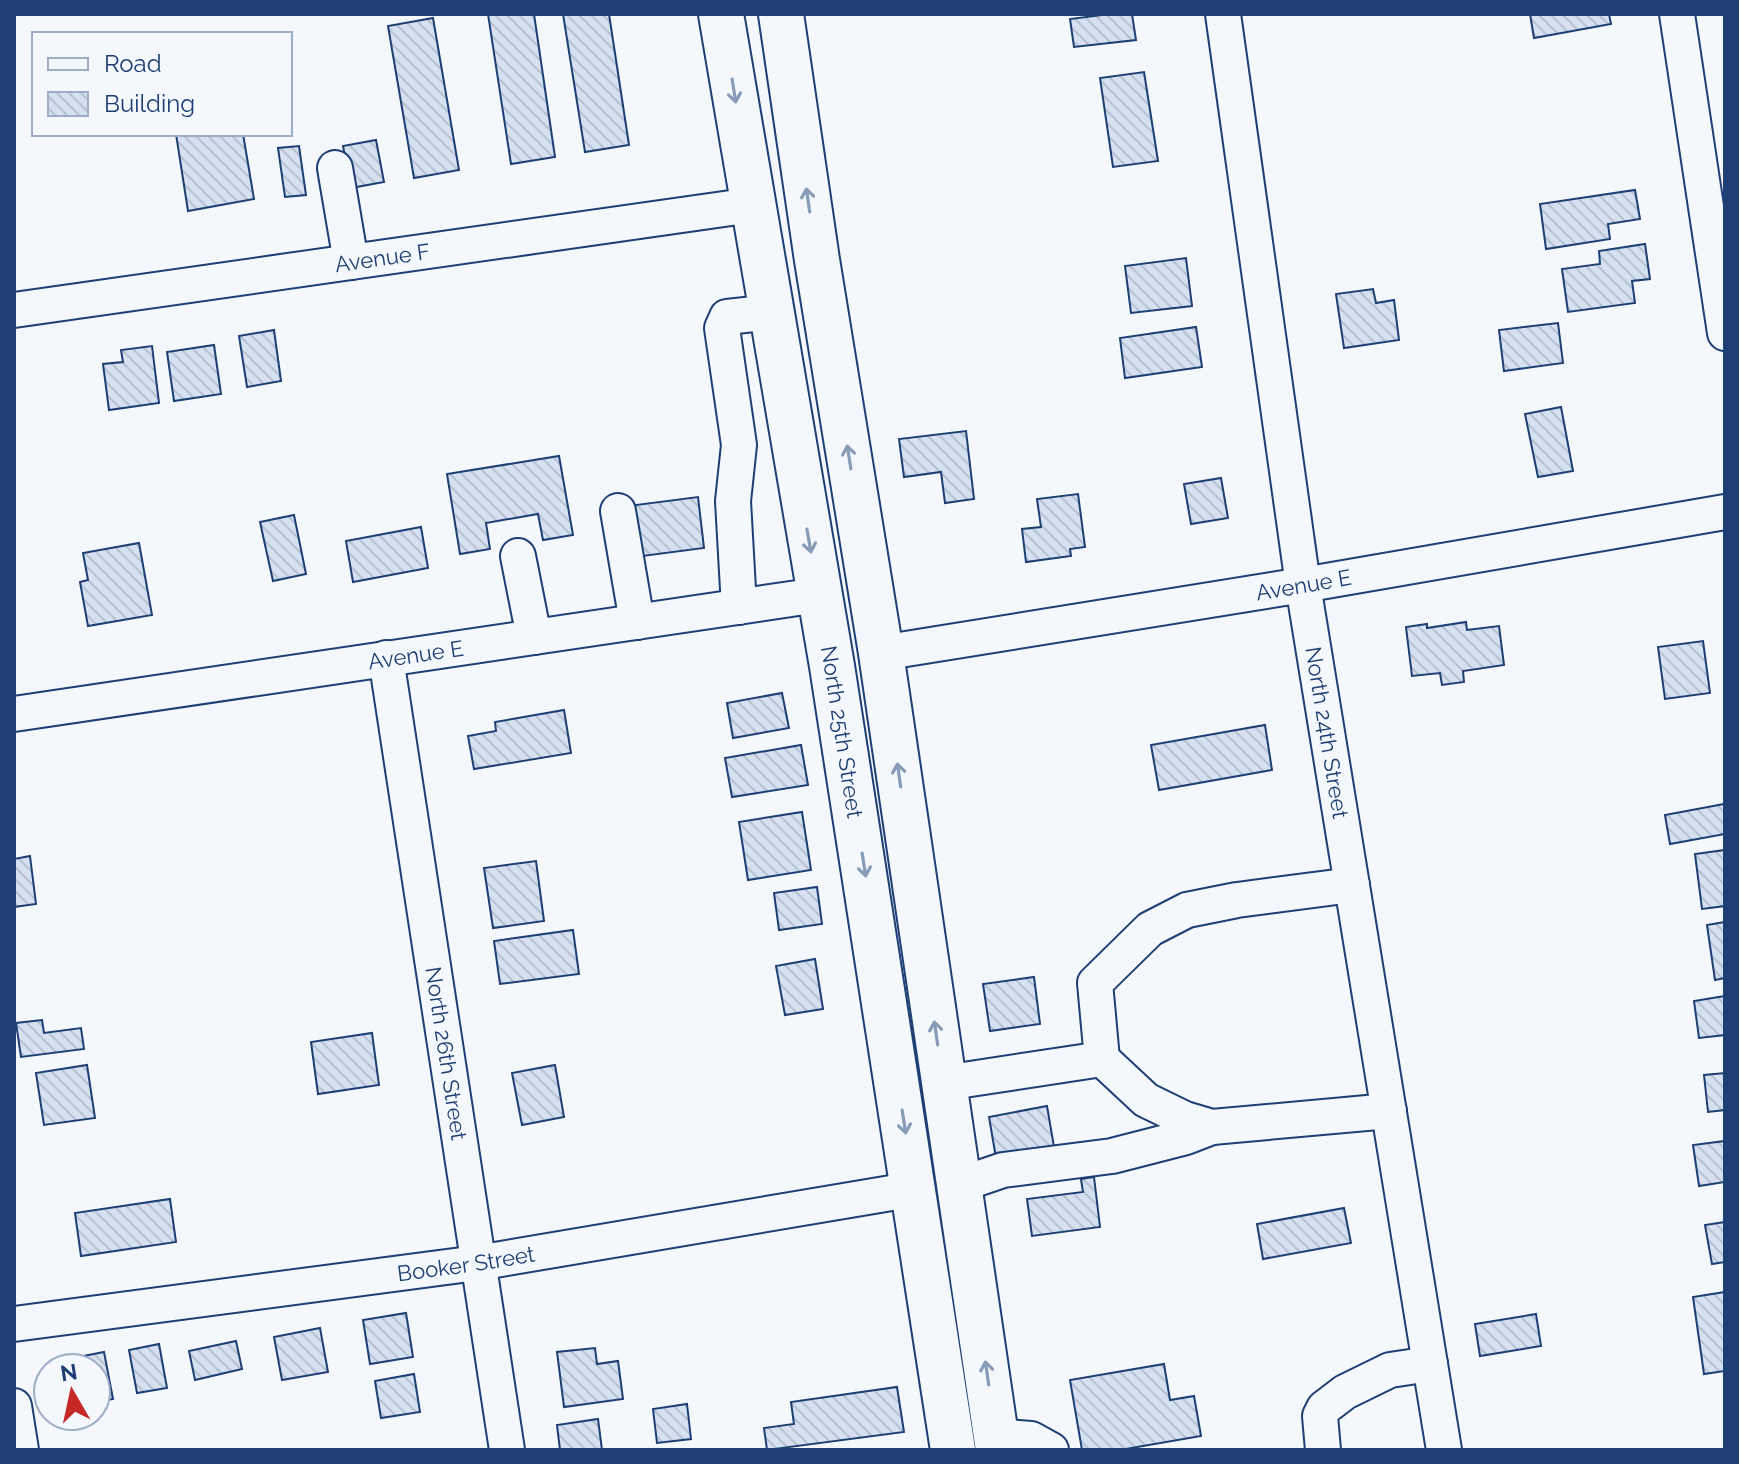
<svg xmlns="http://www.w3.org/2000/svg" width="1739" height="1464" font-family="Raleway,sans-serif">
  <defs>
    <pattern id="building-back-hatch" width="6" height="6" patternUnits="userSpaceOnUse" patternTransform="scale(2)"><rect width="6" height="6" fill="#d5e0f0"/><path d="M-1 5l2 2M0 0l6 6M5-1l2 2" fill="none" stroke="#b6c1d1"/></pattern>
  </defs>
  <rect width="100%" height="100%" fill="#f4f7fb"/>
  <g fill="url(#building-back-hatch)" stroke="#1d3f73" stroke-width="2">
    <polygon points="488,14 534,14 555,157 511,164"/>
    <polygon points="563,14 609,14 629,145 585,152"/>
    <polygon points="1110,14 1132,14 1136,40 1074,47 1070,19"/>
    <polygon points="1530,14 1609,14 1611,24 1534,38"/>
    <polygon points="433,18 459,170 414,178 388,26"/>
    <polygon points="1144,72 1158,161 1113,167 1100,78"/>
    <polygon points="176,134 243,134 254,199 188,211"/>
    <polygon points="376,140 384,182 351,188 343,146"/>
    <polygon points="299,146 306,195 285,197 278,148"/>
    <polygon points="1635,190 1640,219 1608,224 1610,239 1546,249 1540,204"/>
    <polygon points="1645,244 1650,279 1632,281 1635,303 1568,312 1562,269 1600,264 1599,251"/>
    <polygon points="1186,258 1192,306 1131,313 1125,266"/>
    <polygon points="1373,289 1376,303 1394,300 1399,340 1344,348 1336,294"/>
    <polygon points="1558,323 1563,363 1504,371 1499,330"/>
    <polygon points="1196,327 1202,367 1125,378 1120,338"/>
    <polygon points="274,330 281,381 247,387 239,336"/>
    <polygon points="214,345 221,394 174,401 167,352"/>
    <polygon points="152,346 159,403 109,410 103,364 123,362 121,350"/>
    <polygon points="1561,407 1573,471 1538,477 1525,414"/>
    <polygon points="966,431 974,499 945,503 941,472 904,477 899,439"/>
    <polygon points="559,456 573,535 543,540 538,514 486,523 490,549 460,554 447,474"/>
    <polygon points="1221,478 1228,518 1191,524 1184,484"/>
    <polygon points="1078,494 1085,547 1070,549 1071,556 1026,562 1022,529 1041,527 1037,499"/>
    <polygon points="698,497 704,548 635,557 628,506"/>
    <polygon points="294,515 306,574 273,581 260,522"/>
    <polygon points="421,527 428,568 353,582 346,541"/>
    <polygon points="139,543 152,615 88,626 80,582 88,580 83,553"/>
    <polygon points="1466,622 1467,630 1499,626 1504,665 1463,671 1464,682 1442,685 1440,673 1412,676 1406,627 1427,624 1427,628"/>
    <polygon points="1703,641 1710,693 1665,699 1658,647"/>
    <polygon points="782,693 789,728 733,738 727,703"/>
    <polygon points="564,710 571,753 474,769 468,736 496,731 495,722"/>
    <polygon points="1265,725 1272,770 1159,790 1151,745"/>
    <polygon points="801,745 808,785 732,797 725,758"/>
    <polygon points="1724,804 1725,834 1670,844 1665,815"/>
    <polygon points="802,812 811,870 748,880 739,822"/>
    <polygon points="1725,850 1725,906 1702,909 1695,854"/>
    <polygon points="30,856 36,904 14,907 14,859"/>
    <polygon points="536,861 544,921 493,928 484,868"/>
    <polygon points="817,887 822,924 779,930 774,893"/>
    <polygon points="1725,922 1725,978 1715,980 1707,925"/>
    <polygon points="573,930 579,974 500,984 494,941"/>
    <polygon points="815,959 823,1009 785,1015 776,966"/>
    <polygon points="1034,977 1040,1024 990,1031 983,984"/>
    <polygon points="1725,996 1725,1035 1699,1038 1694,1001"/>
    <polygon points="42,1020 44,1033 81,1028 84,1049 21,1057 16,1023"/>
    <polygon points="372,1033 379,1085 318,1094 311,1042"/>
    <polygon points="87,1065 95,1118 44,1125 36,1073"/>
    <polygon points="555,1065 564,1117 522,1125 512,1073"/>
    <polygon points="1725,1073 1725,1110 1708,1112 1704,1075"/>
    <polygon points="1047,1106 1054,1147 996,1158 989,1117"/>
    <polygon points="1725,1141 1725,1182 1699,1186 1693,1145"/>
    <polygon points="1094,1177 1100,1227 1032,1236 1027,1199 1083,1192 1081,1179"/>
    <polygon points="170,1199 176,1242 81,1256 75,1213"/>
    <polygon points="1344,1208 1351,1243 1263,1259 1257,1224"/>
    <polygon points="1725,1222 1725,1262 1712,1264 1705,1225"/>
    <polygon points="1725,1292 1725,1371 1704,1374 1693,1297"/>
    <polygon points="406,1313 413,1357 370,1364 363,1320"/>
    <polygon points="1536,1314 1541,1346 1480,1356 1475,1324"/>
    <polygon points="320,1328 328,1372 282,1380 274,1337"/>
    <polygon points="236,1341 242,1369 195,1380 189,1351"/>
    <polygon points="159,1344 167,1388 137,1393 129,1350"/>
    <polygon points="595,1348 597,1364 618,1361 623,1399 564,1407 557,1352"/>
    <polygon points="104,1352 113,1399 96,1402 96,1368 69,1368 68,1359"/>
    <polygon points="1164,1364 1170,1400 1194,1396 1201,1436 1120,1450 1082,1450 1070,1380"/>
    <polygon points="414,1374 420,1412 381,1418 375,1381"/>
    <polygon points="897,1387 904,1432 767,1450 764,1428 794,1424 791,1402"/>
    <polygon points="687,1404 691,1439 657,1443 653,1409"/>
    <polygon points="598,1419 602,1450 560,1450 557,1425"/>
  </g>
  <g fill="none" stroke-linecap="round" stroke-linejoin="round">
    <g stroke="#1d3f73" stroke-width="38">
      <g id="minor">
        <path id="s1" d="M1223 14 1303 585 1444 1450"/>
        <polyline points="1677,14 1725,333"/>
        <polyline points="335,168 351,262"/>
        <path id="s2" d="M14 310 752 205"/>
        <polyline points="618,511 637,622"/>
        <polyline points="518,556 534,637"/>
        <polyline points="739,607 733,501 739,445 722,328 727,317 771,312"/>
        <path id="s3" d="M881 653 1303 585 1725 512"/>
        <path id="s4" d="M386 658 507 1450"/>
        <path id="s5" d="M14 714 818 595"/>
        <polyline points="1352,885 1237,900 1187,910 1150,929 1095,983 1102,1059 1146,1100 1185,1119 1212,1127 1389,1111"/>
        <polyline points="944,1083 1102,1059"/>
        <polyline points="959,1185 1003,1170 1112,1156 1186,1137 1212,1127"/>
        <path id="s6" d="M14 1324 477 1263 915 1189"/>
        <polyline points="14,1406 21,1450"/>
        <polyline points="996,1436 1031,1439 1051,1450"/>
        <polyline points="1323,1450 1320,1416 1324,1408 1345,1392 1390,1370 1430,1364"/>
      </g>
    </g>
    <g stroke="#1d3f73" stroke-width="48">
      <g id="major">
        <path id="s7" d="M721 14 832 666 953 1450"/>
        <polyline points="781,14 817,260 881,653 998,1450"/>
      </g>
    </g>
    <use href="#minor" stroke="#f4f7fb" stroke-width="34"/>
    <use href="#major" stroke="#f4f7fb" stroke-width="44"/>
  </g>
  <defs><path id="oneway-shaft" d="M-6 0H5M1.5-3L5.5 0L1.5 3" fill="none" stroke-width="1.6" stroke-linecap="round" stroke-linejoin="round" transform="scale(2)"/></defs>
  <g stroke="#889bb7">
    <use href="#oneway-shaft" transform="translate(734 91) rotate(81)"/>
    <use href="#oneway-shaft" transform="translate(808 200) rotate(-98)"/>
    <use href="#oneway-shaft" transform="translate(849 457) rotate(-99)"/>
    <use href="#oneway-shaft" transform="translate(809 541) rotate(80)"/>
    <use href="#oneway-shaft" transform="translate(899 775) rotate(-98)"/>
    <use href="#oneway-shaft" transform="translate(864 865) rotate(81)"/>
    <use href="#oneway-shaft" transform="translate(936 1033) rotate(-98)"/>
    <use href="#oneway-shaft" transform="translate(904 1122) rotate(81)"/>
    <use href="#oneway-shaft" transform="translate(987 1373) rotate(-98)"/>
  </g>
  <g text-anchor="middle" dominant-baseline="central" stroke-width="6" stroke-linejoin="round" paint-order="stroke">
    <g font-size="22" fill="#1d3f73" stroke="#f4f7fb">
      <text stroke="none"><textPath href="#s2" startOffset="372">Avenue F</textPath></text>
      <text stroke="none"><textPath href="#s3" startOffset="428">Avenue E</textPath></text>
      <text stroke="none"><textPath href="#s5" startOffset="406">Avenue E</textPath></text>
      <text stroke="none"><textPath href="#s7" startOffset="728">North 25th Street</textPath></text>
      <text stroke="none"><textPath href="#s1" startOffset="726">North 24th Street</textPath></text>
      <text stroke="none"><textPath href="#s4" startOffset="400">North 26th Street</textPath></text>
      <text stroke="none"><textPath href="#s6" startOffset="456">Booker Street</textPath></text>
    </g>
  </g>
  <rect width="1739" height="1464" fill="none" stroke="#1d3f73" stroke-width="32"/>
  <rect x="32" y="32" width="260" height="104" fill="#f4f7fb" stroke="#9eadc5" stroke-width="2"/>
  <rect x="48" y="58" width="40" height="12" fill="#f4f7fb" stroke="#9eadc5" stroke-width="2"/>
  <text x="104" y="72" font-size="24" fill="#1d3f73">Road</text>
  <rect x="48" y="92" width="40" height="24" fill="url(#building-back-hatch)" stroke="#9eadc5" stroke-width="2"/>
  <text x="104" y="112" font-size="24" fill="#1d3f73">Building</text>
  <g transform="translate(72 1392) rotate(351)"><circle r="38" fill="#f4f7fb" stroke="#9eadc5" stroke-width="2"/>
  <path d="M0-6L14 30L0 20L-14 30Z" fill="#c62828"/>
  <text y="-12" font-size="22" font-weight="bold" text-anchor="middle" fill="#1d3f73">N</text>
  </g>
</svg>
